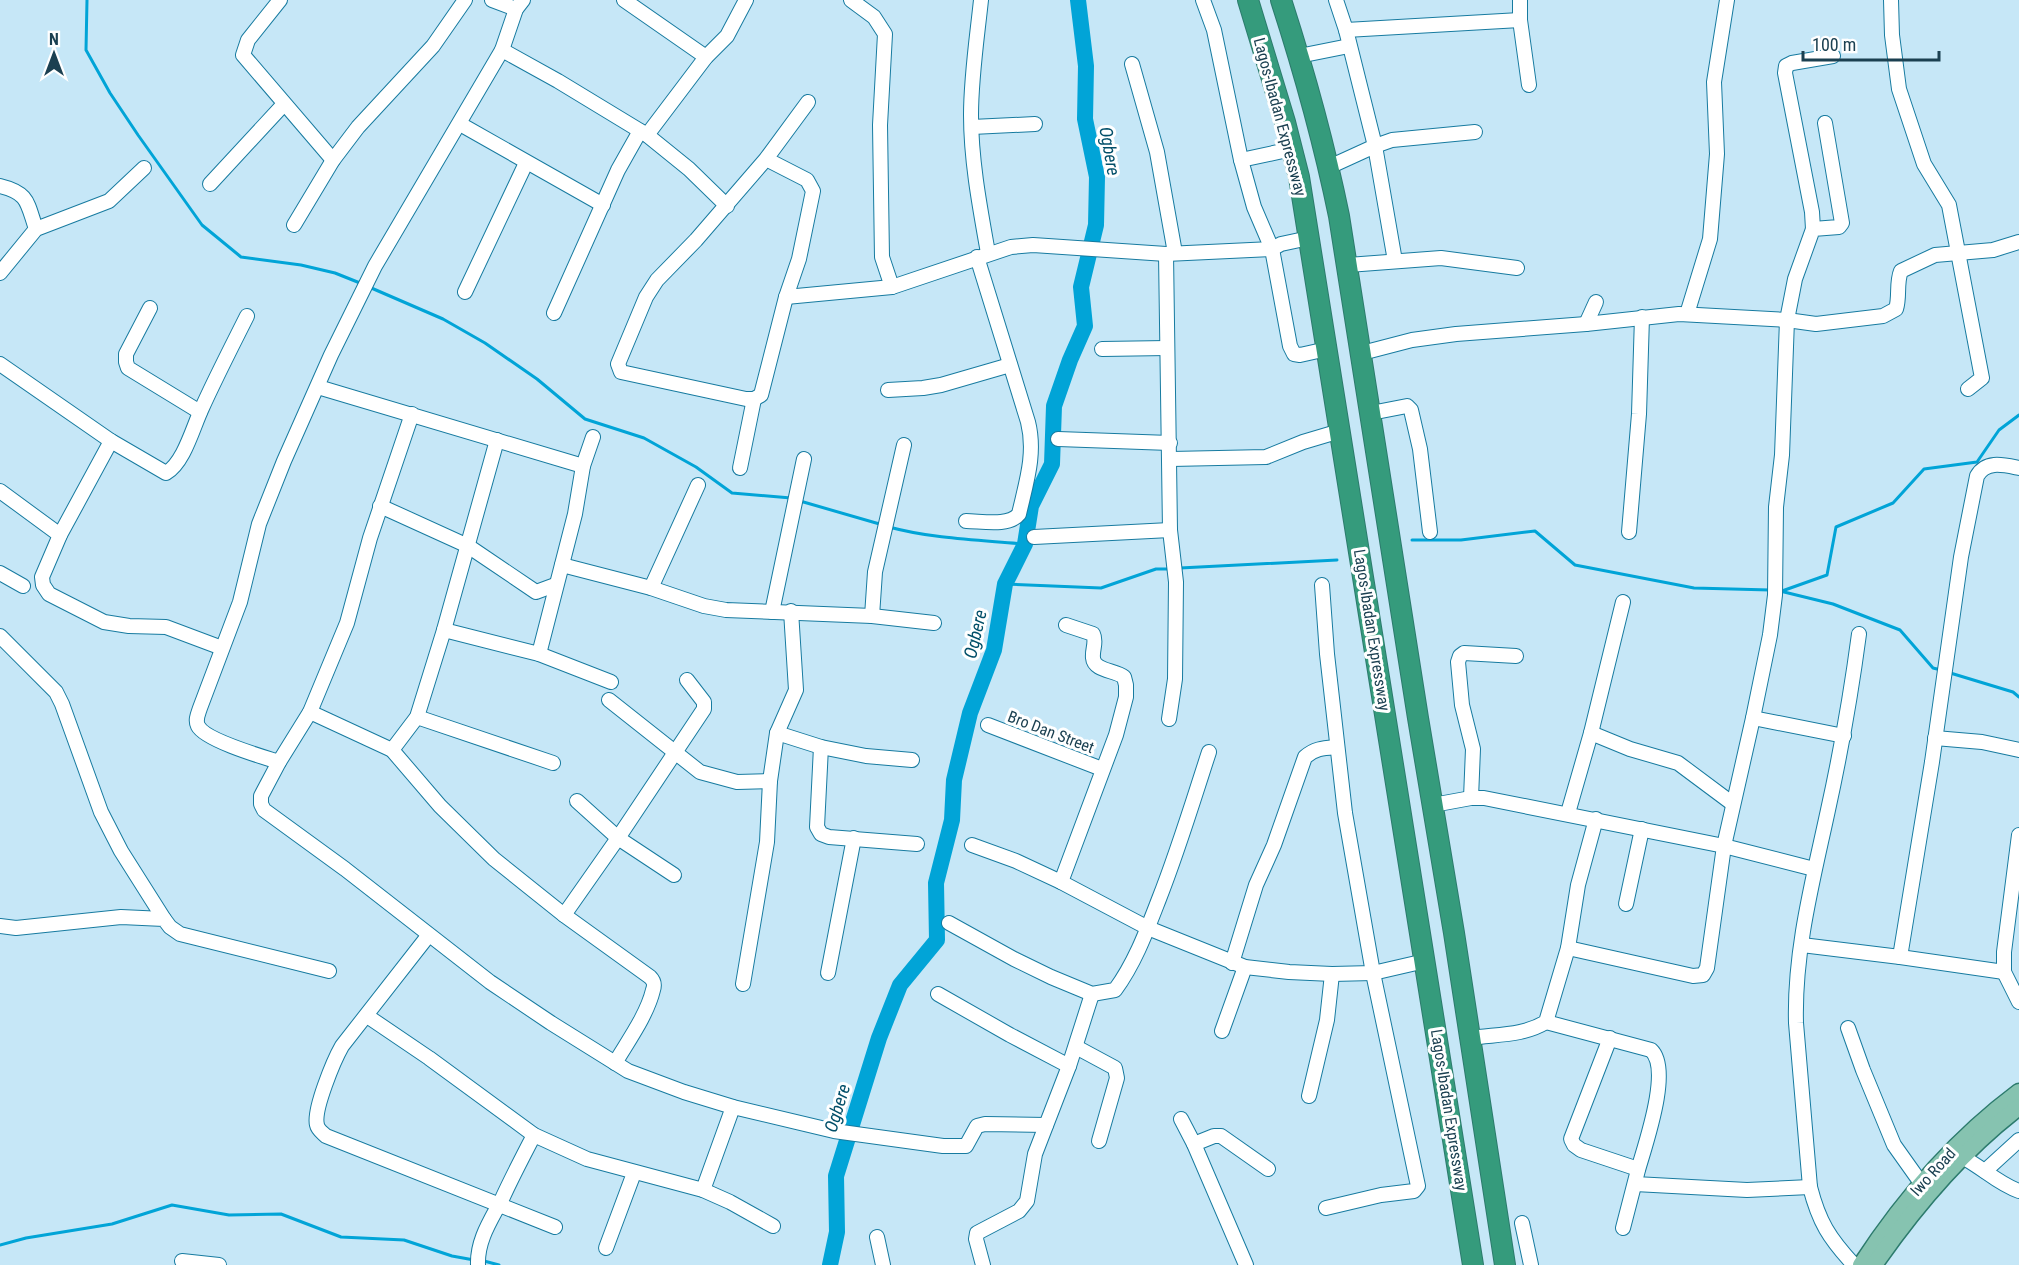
<svg xmlns="http://www.w3.org/2000/svg" width="2019" height="1265" font-family="'Roboto Condensed',sans-serif">
  <rect width="100%" height="100%" fill="#c6e7f7"/>
  <g fill="none" stroke-linecap="round" stroke-linejoin="round">
    <g stroke="#01a4d7" stroke-width="3">
      <polyline points="87,0 86,50 110,93 138,135 202,225 241,257 301,265 335,273 360,283"/>
      <polyline points="369,287 443,319 485,343 537,379 585,419 644,438 696,467 732,493 791,498"/>
      <polyline points="800,501 883,525"/>
      <path d="M889 527C933 539 980 540 1025 544"/>
      <polyline points="1412,540 1461,540 1535,531 1575,565 1694,588 1770,590"/>
      <polyline points="1180,568 1337,560"/>
      <polyline points="1005,584 1101,588 1156,569 1170,569"/>
      <polyline points="1780,591 1833,604 1900,630 1933,668 1941,670"/>
      <polyline points="1782,591 1827,575 1836,527 1893,503 1924,469 1977,462 1999,430 2019,415"/>
      <polyline points="1947,672 2013,692 2019,697"/>
      <polyline points="0,1245 26,1238 112,1224 172,1205 229,1215 281,1214 341,1237 404,1240 452,1256 474,1260"/>
      <polyline points="484,1261 499,1265"/>
    </g>
    <polyline stroke="#01a4d7" stroke-width="16" points="830,1265 837,1232 836,1176 879,1038 900,985 937,940 936,883 952,820 954,780 970,713 994,650 1005,584 1025,544 1031,506 1052,464 1054,406 1070,360 1085,326 1081,287 1096,225 1097,177 1085,119 1086,66 1078,0"/>
    <g stroke="#177ba0" stroke-width="16">
      <g id="minor">
        <polyline points="280,0 248,40 243,55 333,160"/>
        <polyline points="492,0 516,9"/>
        <polyline points="624,0 706,57"/>
        <polyline points="851,0 874,17 885,34 880,125 882,257 892,287"/>
        <path d="M981 0C977 38 971 77 971 115 971 161 980 208 988 253"/>
        <polyline points="1203,0 1214,30 1241,160 1254,207 1272,249 1290,346 1294,354 1300,355 1327,349"/>
        <polyline points="1336,0 1346,30 1375,146 1395,261"/>
        <polyline points="1520,0 1520,20 1529,85"/>
        <polyline points="1891,0 1892,35 1899,89 1924,164 1949,205 1982,378 1968,389"/>
        <polyline points="1346,30 1520,20"/>
        <polyline points="502,50 558,81 647,135 689,169 727,206"/>
        <polyline points="1299,56 1349,46"/>
        <polyline points="1132,64 1157,152 1175,253"/>
        <polyline points="460,124 603,205"/>
        <polyline points="972,127 1035,124"/>
        <polyline points="647,135 706,57 727,36 746,0"/>
        <polyline points="766,159 807,180 813,191 799,259 786,297 761,395 754,399 746,399 621,372 618,364 646,297 657,280 696,240 766,159 808,102"/>
        <polyline points="1241,160 1292,149"/>
        <polyline points="1329,167 1375,146 1392,140 1475,132"/>
        <polyline points="210,184 284,104"/>
        <path d="M0 186C29 193 27 203 36 229"/>
        <polyline points="294,225 333,160 358,127 433,46 465,0"/>
        <polyline points="1813,229 1812,212 1785,73 1786,66 1792,63 1833,56"/>
        <polyline points="1166,254 1170,530 1176,582 1175,679 1169,719"/>
        <polyline points="1348,265 1441,258 1517,268"/>
        <polyline points="0,273 36,229 109,201 144,168"/>
        <polyline points="465,292 526,163"/>
        <polyline points="786,297 892,287 1011,247 1033,245 1166,254 1272,249 1281,244 1309,238"/>
        <polyline points="150,308 126,354 126,362 128,368 200,412"/>
        <polyline points="554,313 618,170 640,131"/>
        <polyline points="1687,314 1710,239 1717,154 1714,82 1727,0"/>
        <polyline points="1586,324 1596,302"/>
        <polyline points="1102,349 1167,348"/>
        <path d="M1362 353 1412 340 1456 334 1586 324 1679 314 1787 320 1816 324 1883 316 1896 309C1900 297 1896 283 1901 271L1935 255 1993 250 2019 242"/>
        <path d="M0 364 111 441 166 473C184 463 193 427 202 408 216 377 232 346 247 316"/>
        <polyline points="318,387 583,466"/>
        <polyline points="888,390 923,388 941,385 1010,365"/>
        <polyline points="1371,413 1407,406 1411,410 1420,449 1430,532"/>
        <polyline points="412,414 370,538 347,623 310,712 279,762 261,796 261,804 264,810 345,869 490,982 551,1023 628,1071 684,1092 733,1107 834,1131 943,1146 966,1146 977,1126 985,1124 1046,1125"/>
        <polyline points="1058,439 1170,443"/>
        <polyline points="111,441 60,535 42,577 43,585 49,594 104,622 129,626 166,627 222,648"/>
        <polyline points="1171,459 1266,457 1303,442 1340,431"/>
        <polyline points="740,468 754,399"/>
        <polyline points="0,491 60,535"/>
        <polyline points="380,506 468,546 536,592 555,585"/>
        <path d="M966 521C981 521 1009 527 1019 514 1026 483 1036 454 1028 422L977 257"/>
        <polyline points="1629,532 1639,414 1642,317"/>
        <polyline points="1034,537 1170,530"/>
        <polyline points="562,565 651,588 704,606 726,610 872,616 934,623"/>
        <polyline points="0,573 23,586"/>
        <polyline points="1322,585 1327,654 1345,813 1373,973 1418,1186 1414,1191 1381,1195 1326,1208"/>
        <polyline points="651,588 698,485"/>
        <polyline points="772,612 804,459"/>
        <polyline points="872,616 875,572 904,445"/>
        <polyline points="444,630 539,654 611,682"/>
        <polyline points="0,636 56,692 62,704 101,812 121,851 164,919"/>
        <polyline points="539,654 575,514 583,466 593,437"/>
        <polyline points="609,700 700,772 737,782 770,781"/>
        <path d="M310 712 392 750 440 806 494 859 564 915 650 977C654 981 655 984 653 990 647 1015 628 1041 615 1063"/>
        <polyline points="417,717 553,763"/>
        <polyline points="1753,718 1844,736"/>
        <polyline points="988,725 1102,769"/>
        <polyline points="777,733 821,747 866,756 912,760"/>
        <polyline points="1591,733 1630,749 1678,763 1733,804"/>
        <polyline points="1935,738 1982,742 2019,750"/>
        <polyline points="821,747 817,827 821,834 829,837 917,844"/>
        <polyline points="392,750 417,717 444,630 497,440"/>
        <path d="M279 762C263 757 205 740 198 726 195 720 198 714 200 708L240 602 259 524 284 461 331 355 375 266 502 50 516 9 523 0"/>
        <polyline points="1471,798 1473,749 1462,705 1458,662 1460,656 1464,653 1516,656"/>
        <polyline points="577,801 618,838 674,875"/>
        <polyline points="1433,805 1471,798 1484,798 1724,846 1814,869"/>
        <polyline points="1568,813 1591,733 1623,602"/>
        <polyline points="2019,835 2004,952 2004,972 2019,1002"/>
        <polyline points="972,845 1016,861 1061,882 1148,928 1245,967 1289,972 1332,974 1373,973 1425,961"/>
        <path d="M1061 882 1116 735 1126 697V685L1124 677C1115 670 1094 671 1093 658 1092 649 1097 642 1093 634L1066 625"/>
        <polyline points="1626,904 1642,829"/>
        <polyline points="564,915 618,838 704,709 704,702 687,680"/>
        <path d="M949 923 1014 959 1051 977 1092 994 1115 990C1135 963 1147 930 1159 899 1178 851 1193 801 1209 752"/>
        <polyline points="0,926 16,928 121,917 164,919 170,927 180,934 329,971"/>
        <path d="M428 936 342 1046C334 1060 313 1110 317 1125 318 1130 322 1132 326 1136L555 1227"/>
        <polyline points="1802,945 1900,957 2004,972"/>
        <polyline points="1568,948 1693,976 1703,975 1707,968 1724,846 1753,718 1770,635 1775,595 1776,507 1782,455 1787,320 1795,279 1813,229 1839,227 1842,223 1825,123"/>
        <path d="M1900 957 1932 762 1961 557 1977 476C1986 460 2004 465 2019 468"/>
        <path d="M1232 963 1256 885 1274 845 1305 757C1315 748 1325 748 1337 747"/>
        <polyline points="828,973 854,838"/>
        <polyline points="743,984 767,842 770,781 777,733 796,690 791,611"/>
        <polyline points="938,994 1010,1035 1069,1066"/>
        <polyline points="367,1016 429,1058 534,1135 587,1159 703,1190 730,1202 773,1226"/>
        <path d="M1546 1022 1651 1050C1672 1069 1645 1145 1638 1170 1633 1189 1628 1209 1623 1228"/>
        <polyline points="1848,1028 1863,1070 1894,1145 1921,1183"/>
        <polyline points="1222,1031 1245,967"/>
        <path d="M1470 1038C1497 1034 1523 1036 1546 1022L1568 948 1578 885 1596 819"/>
        <polyline points="1610,1038 1571,1139 1574,1145 1581,1150 1638,1169"/>
        <polyline points="1076,1047 1115,1068 1117,1078 1099,1141"/>
        <polyline points="1309,1096 1327,1020 1332,974"/>
        <polyline points="1181,1119 1194,1144 1246,1265"/>
        <polyline points="1194,1144 1214,1136 1221,1136 1268,1169"/>
        <path d="M1962 1157C1982 1167 1998 1184 2019 1191"/>
        <polyline points="1985,1171 2019,1140"/>
        <polyline points="1635,1184 1747,1190 1810,1187"/>
        <polyline points="703,1190 733,1107"/>
        <polyline points="1522,1223 1531,1265"/>
        <polyline points="877,1237 883,1265"/>
        <polyline points="606,1248 634,1173"/>
        <polyline points="182,1261 219,1265"/>
        <path d="M478 1265C477 1240 491 1220 502 1199 512 1177 523 1156 534 1135"/>
        <polyline points="983,1265 976,1239 977,1233 1019,1211 1027,1201 1035,1154 1069,1066 1092,994"/>
        <path d="M1854 1265C1829 1238 1819 1222 1810 1187L1796 1023C1794 951 1813 880 1828 810 1841 751 1851 694 1859 634"/>
      </g>
    </g>
    <g stroke="#2c7b6d" stroke-width="19">
      <g id="major">
        <path d="M1861 1265C1904 1199 1956 1139 2019 1092"/>
        <path d="M1874 1265C1915 1206 1961 1151 2019 1107"/>
      </g>
    </g>
    <g stroke="#2c7b6d" stroke-width="22">
      <g id="highway">
        <polyline points="1248,0 1285,122 1299,177 1473,1265"/>
        <path d="M1281 0C1304 71 1324 143 1339 216L1418 718 1454 933 1505 1265"/>
      </g>
    </g>
    <use href="#minor" stroke="#fff" stroke-width="14"/>
    <use href="#major" stroke="#86c3b0" stroke-width="16"/>
    <use href="#highway" stroke="#359b7c" stroke-width="20"/>
  </g>
  <g text-anchor="middle" dominant-baseline="central" stroke-width="6" stroke-linejoin="round" paint-order="stroke">
    <g font-size="16" fill="#1b4051" stroke="#fff">
      <text transform="translate(1280 117) rotate(75)">Lagos-Ibadan Expressway</text>
      <text transform="translate(1372 630) rotate(81)">Lagos-Ibadan Expressway</text>
      <text transform="translate(1051 732) rotate(21)">Bro Dan Street</text>
      <text transform="translate(1449 1110) rotate(81)">Lagos-Ibadan Expressway</text>
      <text transform="translate(1933 1172) rotate(-48)">Iwo Road</text>
    </g>
    <g font-size="18" font-style="italic" fill="#024f69" stroke="#fff">
      <text transform="translate(1110 151) rotate(80)">Ogbere</text>
      <text transform="translate(975 634) rotate(-77)">Ogbere</text>
      <text transform="translate(837 1108) rotate(-73)">Ogbere</text>
    </g>
  </g>
  <g transform="translate(54 54)" stroke="#ffffff" stroke-width="4.5" paint-order="stroke">
  <path d="M0-4.5L10 22L0 15L-10 22Z" fill="#1b4051"/>
  <text y="-9" font-size="16" font-weight="bold" text-anchor="middle" fill="#1b4051">N</text>
  </g>
  <path d="M1803 51v9h136v-9" fill="none" stroke="#1b4051" stroke-width="3"/>
  <text x="1812" y="51" font-size="18" fill="#1b4051" stroke="#ffffff" stroke-width="4.5" paint-order="stroke">100 m</text>
</svg>
